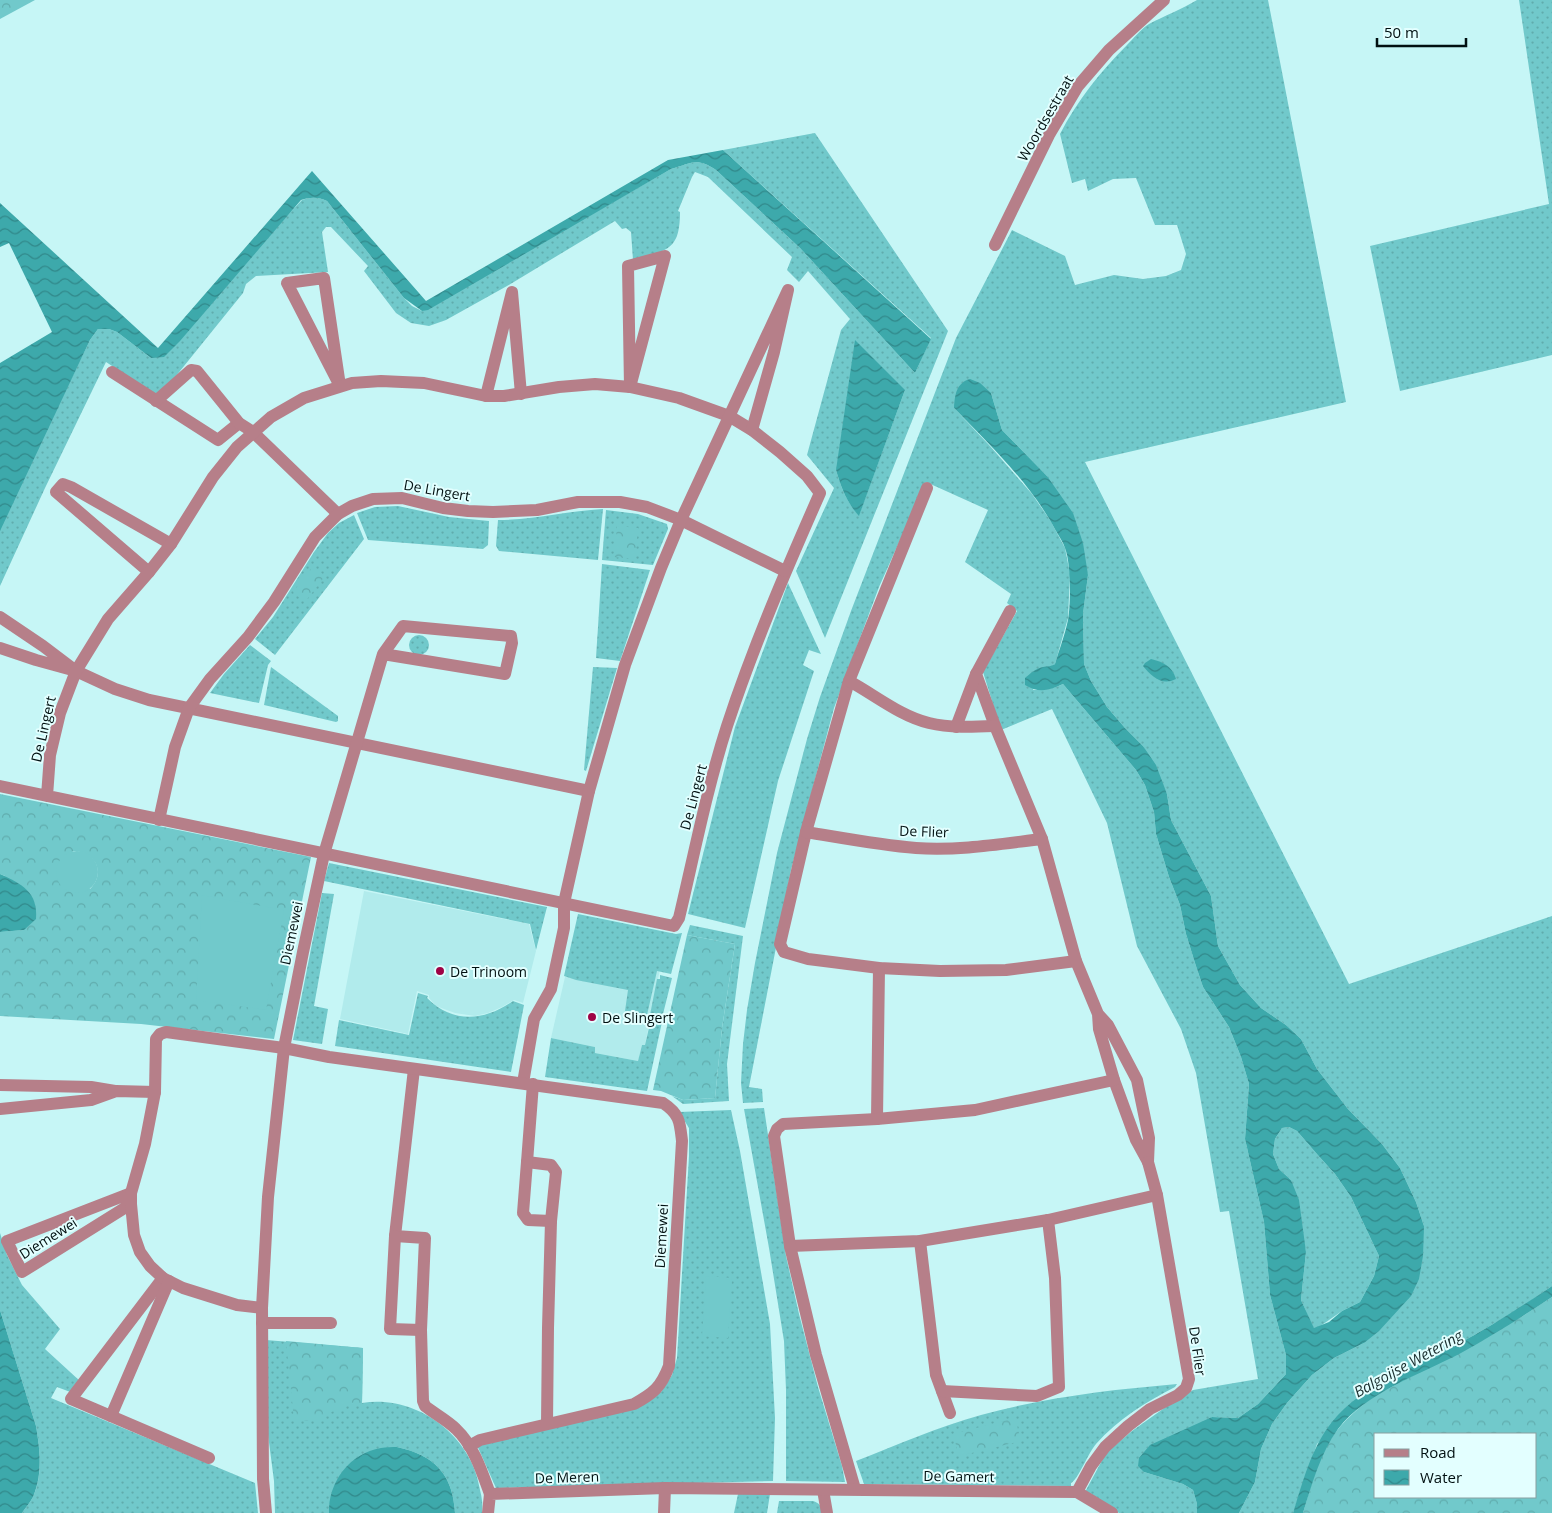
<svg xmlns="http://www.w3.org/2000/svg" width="1552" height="1513" font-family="'Open Sans',sans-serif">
  <defs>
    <pattern id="grass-dots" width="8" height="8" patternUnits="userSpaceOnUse" patternTransform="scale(1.25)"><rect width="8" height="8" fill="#71c9cb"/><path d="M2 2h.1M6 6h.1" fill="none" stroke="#60acad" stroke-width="1.8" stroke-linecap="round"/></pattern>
    <pattern id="forest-crowns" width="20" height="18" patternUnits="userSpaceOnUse" patternTransform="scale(1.25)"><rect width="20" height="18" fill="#71c9cb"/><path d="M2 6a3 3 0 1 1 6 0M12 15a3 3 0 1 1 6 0" fill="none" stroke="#60acad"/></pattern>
    <pattern id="water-waves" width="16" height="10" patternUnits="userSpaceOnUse" patternTransform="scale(1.25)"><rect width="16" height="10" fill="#3da9ab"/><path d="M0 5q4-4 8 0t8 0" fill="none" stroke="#31888a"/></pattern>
  </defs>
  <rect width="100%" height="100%" fill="#c6f6f6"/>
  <g fill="#b1ebec">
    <polygon points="364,891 529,924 536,951 523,1003 514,1000 502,1007 488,1013 475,1016 455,1013 444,1009 436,1006 429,998 429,995 417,991 408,1034 340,1019"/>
    <polygon points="664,949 645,1045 642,1045 638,1061 595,1053 595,1047 551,1038 565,977 573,978"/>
  </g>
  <g fill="url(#grass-dots)" fill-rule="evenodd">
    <path d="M1197 0H1268L1346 402 1085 462 1349 984 1552 916V1286L1519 1309 1457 1345 1368 1390 1317 1444 1293 1513H1239L1255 1482 1261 1449 1272 1424 1287 1403 1312 1375 1334 1358 1364 1343 1424 1226 1416 1202 1400 1168 1382 1144 1348 1109 1317 1069 1301 1039 1286 1025 1261 1008 1240 985 1218 946 1211 896 1171 820 1167 794 1143 746 1125 728 1107 707 1091 681 1084 664 1083 614 1088 575 1047 476 1002 430 991 393 954 408 990 446 1032 494 1050 520 1065 548 1070 574 1068 618 1055 664 1051 667H1044L1033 690C1044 690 1053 689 1063 684L1136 770 1145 785 1154 812 1156 834 1169 877 1180 905 1186 934 1195 963 1203 987 1229 1027 1241 1057 1249 1084 1245 1139 1264 1222 1270 1295 1286 1355V1374L1258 1404 1238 1418 1212 1417 1144 1472 1183 1484 1193 1490 1197 1504V1513H1119L1085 1492 1106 1453 1132 1431 1170 1404 1193 1390 1258 1379 1229 1211 1220 1212 1196 1073 1181 1029 1137 946 1107 823 1052 709 1001 730 983 672 1017 611 1007 603 1011 594 965 562 988 510 926 482 879 587 834 708 791 870 749 1087 762 1089 763 1102 743 1103 741 1083 743 1044 747 1010 755 963 777 853 807 739 820 697 851 611 956 338 1012 230 1065 256 1075 285 1114 275 1143 279 1166 276 1181 270 1186 254 1177 225H1155L1136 178 1113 179 1088 191 1085 179 1072 183 1060 134C1077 101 1100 72 1127 45 1133 39 1141 29 1149 24 1164 16 1182 9 1197 0Z"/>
    <polygon points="1519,0 1552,0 1552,355 1400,391 1370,246 1549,204"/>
    <path d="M815 133 948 331 825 638 796 571 834 488 807 455 841 330 850 319 808 271 799 282 787 270 792 257 708 177 695 172 692 177 678 211 680 212C680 252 666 250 633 260L631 232 626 228 622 229 615 221 507 286 446 320 429 326 411 323 396 313 364 271 368 266 331 227H326L322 232 328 272 256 276 246 284 243 293 159 397 106 362 45 488 0 586V526L90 340 98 329H109L117 332 151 358 302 200C311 197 318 197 327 201L404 298 412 306 422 311 671 169C692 163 697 157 716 170L800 248 915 373 931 338 723 150ZM905 390 859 515C846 502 841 487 836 470Z"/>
    <polygon points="398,506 449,517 489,521 488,545 483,549 368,540 357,513 375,507"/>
    <path d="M603 509 598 560 499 551 496 546 498 520C533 520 567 511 603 509Z"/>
    <polygon points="606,510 638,514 667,524 668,529 653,565 602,560"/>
    <polygon points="354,515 364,539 275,655 255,639 273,617 314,552 328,533 339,523"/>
    <polygon points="602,564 650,570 620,661 596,658"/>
    <polygon points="788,583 821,654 809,650 803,665 814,671 778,781 745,928 688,914 735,727"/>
    <circle cx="419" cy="645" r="10"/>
    <polygon points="250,645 271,661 268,665 259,703 210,693 224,674"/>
    <polygon points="271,667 338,716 338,721 336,722 264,705"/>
    <polygon points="593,667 617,668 586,771 584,770"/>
    <polygon points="329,863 547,907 536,950 530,924 324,881"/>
    <polygon points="322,893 334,894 314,1006 328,1009 322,1044 293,1040"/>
    <polygon points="578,914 676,934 682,933 671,974 657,971 647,1015 625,1011 628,990 576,980 564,976"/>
    <polygon points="690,925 743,936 727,1064 729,1101 683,1104 672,1096 683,1100 715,1098 722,1028 735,944 687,935"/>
    <polygon points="660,975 672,978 662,1018 650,1015 657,979 660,979"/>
    <path d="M418 993 428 996 427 998C453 1024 485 1021 513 1001L524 1005 511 1072 335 1046 339 1020 409 1035Z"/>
    <polygon points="651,1019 662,1022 647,1091 545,1077 551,1038 595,1047 595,1053 638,1061 642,1045 645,1045"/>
    <polygon points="764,1108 786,1256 799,1314 818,1387 842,1466 845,1482 786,1481 786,1390 784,1341 769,1248 744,1109"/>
    <polygon points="731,1110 740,1151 770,1324 775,1418 773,1481 496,1488 476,1443 661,1392 672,1375 677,1358 689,1156 689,1128 679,1112"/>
    <polygon points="1289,1127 1297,1131 1316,1153 1335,1174 1351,1197 1379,1256 1374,1276 1360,1302 1342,1311 1319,1327 1314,1329 1301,1300 1306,1252 1291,1180 1279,1169 1273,1154 1275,1139 1282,1128"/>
    <path d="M0 1233 7 1255 22 1285 60 1329 45 1349 81 1382 73 1393 57 1387 51 1398 255 1483 258 1513H22C25 1508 30 1503 33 1497 43 1474 40 1450 36 1426L0 1310Z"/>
    <path d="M266 1340 363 1348 362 1403C417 1394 472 1436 480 1490 482 1498 483 1505 482 1513H455C453 1474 434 1455 397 1447L329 1505V1513H275L274 1481 267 1427Z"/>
    <path d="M1177 1384 1175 1387C1146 1402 1118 1419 1096 1444 1088 1453 1078 1480 1071 1483V1486L864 1484 856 1461C897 1445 938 1427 981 1415 1047 1397 1109 1390 1177 1384Z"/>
    <polygon points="738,1494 770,1494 767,1513 734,1513"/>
    <path d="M779 1501H813C819 1503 822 1506 823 1513H777Z"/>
  </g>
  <g fill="url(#forest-crowns)" fill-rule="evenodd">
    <polygon points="0,0 35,0 0,19"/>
    <polygon points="617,526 638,528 635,559 614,557"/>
    <polygon points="313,566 325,576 305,602 293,592"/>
    <path d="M0 794 311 857 274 1039 141 1024 0 1016V932L24 930 5 876 0 874ZM74 851C96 852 106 873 90 889L68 854Z"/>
    <polygon points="687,935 735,944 722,1028 715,1098 683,1100 661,1091 653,1090"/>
    <path d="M1552 1297V1513H1303C1309 1493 1316 1465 1326 1447 1337 1427 1354 1411 1373 1397L1523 1316ZM1376 1434H1536V1497H1376Z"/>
    <polygon points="286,1341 363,1348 362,1404 347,1406 333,1411 316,1421 294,1420"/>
    <polygon points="1015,1418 1021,1441 959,1456 953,1434"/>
  </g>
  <g fill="#71c9cb">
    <circle cx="77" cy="872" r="21"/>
    <polygon points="202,895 284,910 266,1010 196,1000"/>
    <polygon points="706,1276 732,1278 728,1338 702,1336"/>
  </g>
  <g fill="url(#water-waves)" fill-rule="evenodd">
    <path d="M723 150 931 339 915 373 800 248 716 170C697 157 692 163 671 169L428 310 422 311 404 298 327 201C318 197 311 197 301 200L180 341 164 357 151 358 117 332 109 329H98L90 340 0 531V363L52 332 9 243 0 247V203L158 348 312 171 426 301 668 160Z"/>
    <path d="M855 340 905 390 859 516C846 502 841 487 836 470Z"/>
    <path d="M970 379 980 383 991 393 1002 430 1047 476 1073 513 1083 543 1088 575 1083 614 1084 664 1091 681 1107 707 1125 728 1143 746 1156 765 1167 794 1171 820 1211 896 1218 946 1240 985 1261 1008 1286 1025 1301 1039 1317 1069 1348 1109 1382 1144 1400 1168 1416 1202 1424 1226 1423 1256 1419 1279 1411 1296 1379 1331 1364 1343 1334 1358 1312 1375 1287 1403 1272 1424 1261 1449 1255 1482 1239 1513H1197V1504L1193 1490 1183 1484 1144 1472 1138 1466 1139 1458 1150 1445 1212 1417 1238 1418 1258 1404 1286 1374V1355L1270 1295 1264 1222 1245 1139 1249 1084 1241 1057 1229 1027 1203 987 1195 963 1186 934 1180 905 1169 877 1156 834 1154 812 1145 785 1136 770 1063 684C1049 691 1038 693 1025 685V678C1031 673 1035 669 1043 667 1048 666 1050 667 1055 664 1059 650 1065 635 1068 620 1071 604 1071 563 1065 548 1063 542 1059 536 1056 531 1032 485 990 445 954 408 955 395 956 383 970 379ZM1289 1127 1297 1131 1316 1153 1335 1174 1351 1197 1379 1256 1374 1276 1360 1302 1342 1311 1329 1322 1314 1328 1301 1300 1306 1252 1299 1200 1291 1180 1279 1169 1273 1154 1275 1139 1282 1128Z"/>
    <path d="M1151 659C1163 662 1172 666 1176 679 1162 686 1152 677 1143 666L1145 663Z"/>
    <path d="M0 874C22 884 38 892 36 919L24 930 0 932Z"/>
    <path d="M1552 1286V1297C1522 1317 1492 1336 1461 1353 1421 1374 1365 1393 1338 1429 1320 1454 1312 1484 1303 1513H1293C1303 1482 1311 1448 1332 1422 1363 1383 1415 1368 1458 1344 1490 1327 1521 1307 1552 1286Z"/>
    <path d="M0 1310 36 1426C40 1450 43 1474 33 1497 30 1503 25 1508 22 1513H0Z"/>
    <path d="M397 1447C434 1455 453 1474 455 1513H329C328 1482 350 1453 381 1448 386 1447 392 1447 397 1447Z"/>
  </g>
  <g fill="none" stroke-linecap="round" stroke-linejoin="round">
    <g stroke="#b67f89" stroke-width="12">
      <polyline points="995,245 1049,135 1078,86 1109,50 1164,0"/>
      <polygon points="665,256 630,387 628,266"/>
      <polygon points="324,278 340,386 287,283"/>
      <polyline points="112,372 218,440 239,423"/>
      <polyline points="486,396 512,292 521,394"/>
      <polyline points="156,401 191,370 197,371 239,423 253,432 338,514"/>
      <polyline points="927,488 849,681 806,832 780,944 784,952 808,959 832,962 879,968 940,971 1006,970 1076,961"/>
      <polyline points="149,572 56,492 63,484 71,487 171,544"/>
      <polyline points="1010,611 976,674 995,726 1042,839 1076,961 1098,1014 1099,1029 1114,1080 1136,1140 1148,1162 1149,1138 1137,1080 1108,1025 1098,1014"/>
      <polyline points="0,617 43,646 76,671 36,660 0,648"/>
      <polyline points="76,671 115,689 149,700 589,791"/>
      <path d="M849 681C875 695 900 716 929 723 950 728 972 727 995 726"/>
      <polyline points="956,727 976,674"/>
      <path d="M0 786 674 926 679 918C694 855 707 788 727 726 753 647 786 570 820 493L807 476 780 452 752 430 729 416 679 398 630 387 595 384 559 387 504 396H486L424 383 381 381 352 383 304 398 271 417 237 447 213 477 171 544 149 572 108 619 76 671 60 713 50 755 47 796"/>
      <polyline points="159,820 175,747 189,708 210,679 248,637 274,602 315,537 338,514 352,506 373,499 402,498 443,508 468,511 493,512 537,510 578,502 620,502 647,507 681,520 785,571"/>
      <path d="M806 832C843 838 879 845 916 848 958 851 1000 844 1042 839"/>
      <path d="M414 1069 395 1236 425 1238 421 1330 423 1401 425 1406C435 1414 447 1420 456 1429 474 1446 482 1472 490 1494"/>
      <polyline points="523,1083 534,1019 551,989 564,928 564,903 589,791 625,665 661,568 681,520 788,290 774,352 752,430"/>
      <polyline points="533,1084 527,1162 551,1165 556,1172 551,1221 548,1328 547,1423"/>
      <polyline points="0,1085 91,1087 115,1091"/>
      <polyline points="0,1109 91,1100 116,1091 155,1092"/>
      <polyline points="877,1119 879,968"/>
      <polyline points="527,1162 523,1213 528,1220 551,1221"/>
      <polyline points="131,1204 22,1272 7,1241 131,1193"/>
      <polyline points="395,1236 390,1329 421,1330"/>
      <polyline points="920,1241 936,1375 950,1413"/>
      <polyline points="790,1246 920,1241 1048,1220 1157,1195"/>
      <polyline points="163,1278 71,1399 209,1458"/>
      <path d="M262 1308 237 1305 183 1288 163 1278 150 1266 140 1252 134 1235 131 1204V1193L145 1144 155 1092 156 1039 160 1034 166 1032 284 1048 329 1057 663 1103C680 1114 680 1123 682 1141L669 1366C661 1387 654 1393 634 1404L480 1440 469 1446"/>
      <polyline points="262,1323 331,1323"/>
      <polyline points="942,1391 1037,1396 1059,1387 1055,1278 1048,1220"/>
      <polyline points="111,1416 169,1281"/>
      <polyline points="855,1489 816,1355 790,1246 774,1136 777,1129 783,1124 877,1119 975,1110 1114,1080"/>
      <polyline points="823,1490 827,1513"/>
      <polyline points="1077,1492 1091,1466 1105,1447 1128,1426 1150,1409 1178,1395 1186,1388 1189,1379 1157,1195 1148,1162"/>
      <polyline points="266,1513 263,1479 262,1308 268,1197 284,1048 303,952 324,854 383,654 505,674 512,643 511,636 403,626 383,654"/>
      <polyline points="488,1513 490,1494 665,1488 1077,1492 1112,1513"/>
      <polyline points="664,1513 665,1488"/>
    </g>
  </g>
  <g fill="#9f0345" stroke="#e3ffff" stroke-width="2">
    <circle cx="440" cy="971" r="5"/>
    <circle cx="592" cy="1017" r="5"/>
  </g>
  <g text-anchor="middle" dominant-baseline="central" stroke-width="4" stroke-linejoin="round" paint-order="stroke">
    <g font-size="14" fill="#011011" stroke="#e3ffff">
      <text transform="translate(1045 118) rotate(-60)">Woordsestraat</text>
      <text transform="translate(437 490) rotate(10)">De Lingert</text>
      <text transform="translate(43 729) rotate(-77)">De Lingert</text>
      <text transform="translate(693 797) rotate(-75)">De Lingert</text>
      <text transform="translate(924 831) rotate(2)">De Flier</text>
      <text transform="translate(291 933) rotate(-78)">Diemewei</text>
      <text transform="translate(661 1236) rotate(-87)">Diemewei</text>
      <text transform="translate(48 1238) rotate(-32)">Diemewei</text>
      <text transform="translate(1198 1351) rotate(82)">De Flier</text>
      <text transform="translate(959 1476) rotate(1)">De Gamert</text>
      <text transform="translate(567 1477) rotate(-2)">De Meren</text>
    </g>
    <g font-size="14" fill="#011011" stroke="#e3ffff" text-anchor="start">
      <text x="450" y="971">De Trinoom</text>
      <text x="602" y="1017">De Slingert</text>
    </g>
    <g font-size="15" font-style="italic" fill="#1a2e2e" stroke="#e3ffff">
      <text transform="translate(1408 1363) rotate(-29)">Balgoijse Wetering</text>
    </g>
  </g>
  <rect x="1374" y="1433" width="162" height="65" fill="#e3ffff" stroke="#899fa0"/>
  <rect x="1384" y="1449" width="25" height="8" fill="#b67f89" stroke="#899fa0"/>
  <text x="1420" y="1458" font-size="15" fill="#011011">Road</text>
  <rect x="1384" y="1470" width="25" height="15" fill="url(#water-waves)" stroke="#899fa0"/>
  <text x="1420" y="1483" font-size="15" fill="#011011">Water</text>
  <path d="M1377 38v8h89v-8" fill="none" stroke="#011011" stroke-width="2.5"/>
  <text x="1384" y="38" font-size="15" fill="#011011" stroke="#e3ffff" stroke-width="4" paint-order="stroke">50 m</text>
</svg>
